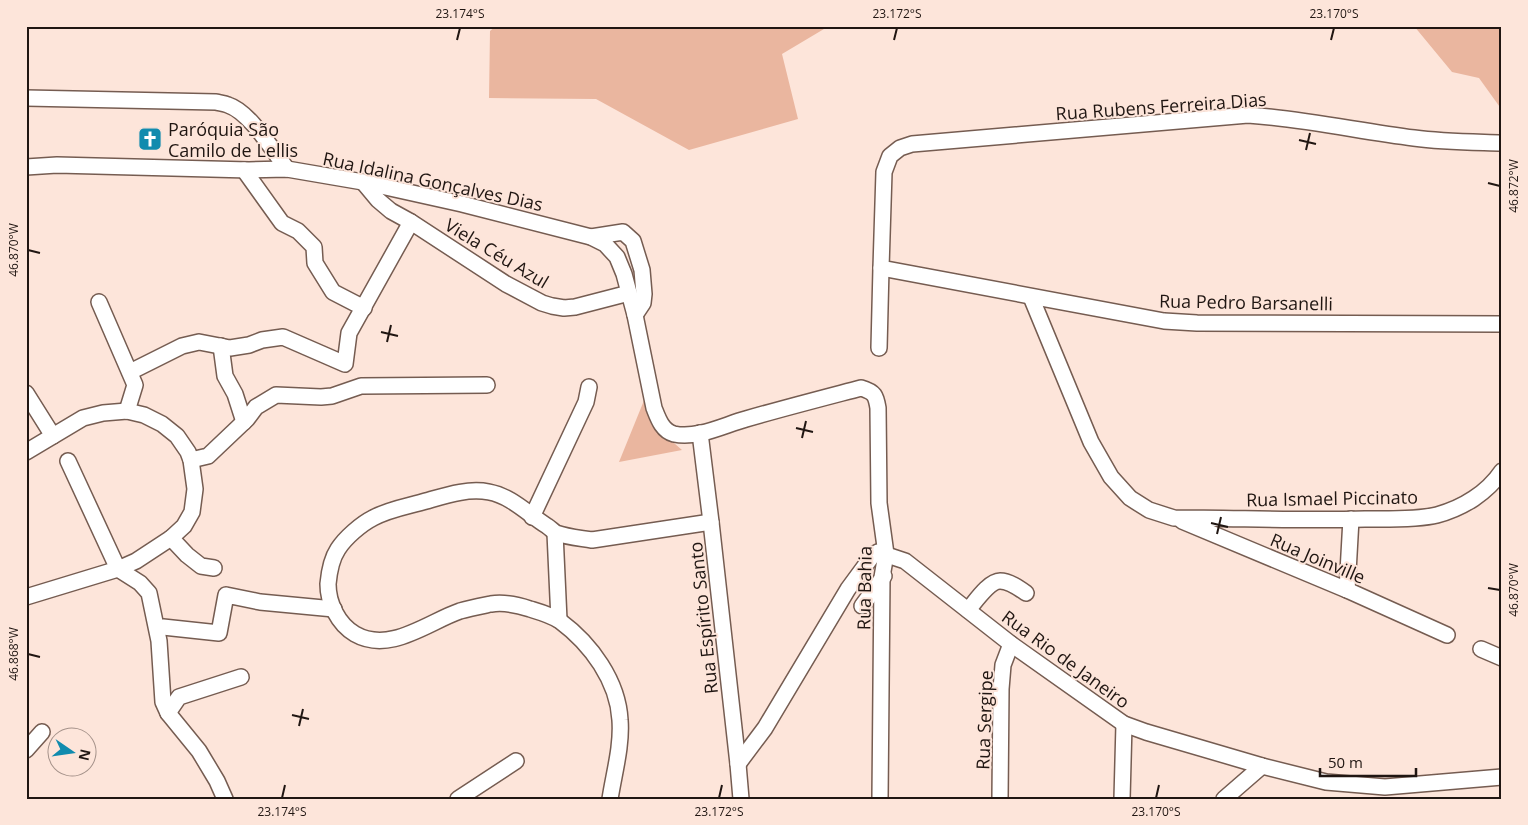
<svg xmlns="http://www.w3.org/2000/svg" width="1528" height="825" font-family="'Open Sans',sans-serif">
  <rect width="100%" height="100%" fill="#fde5da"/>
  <g fill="#eab69f">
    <polygon points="496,26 829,26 782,54 798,119 689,150 596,99 489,98 490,31"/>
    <polygon points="1414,26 1502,26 1502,110 1479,78 1452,72"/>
    <polygon points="645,398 659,430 682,450 619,462"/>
  </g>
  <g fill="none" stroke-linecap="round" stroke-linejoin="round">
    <g stroke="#755c51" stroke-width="18">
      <g id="minor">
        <path d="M26 98 216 102C220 103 224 103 228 105 250 112 273 151 287 169"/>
        <path d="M1502 143C1473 142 1443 142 1414 138 1359 131 1304 119 1248 115L912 144 900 148 890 156 884 172 881 268 1164 321 1197 323 1502 324"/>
        <path d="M26 167 57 165 249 170 287 169 363 182 462 204 591 237 605 244 617 257 624 274 635 315 654 408C658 418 662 431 674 434 698 439 724 425 746 419 784 408 823 398 861 388 875 392 876 396 878 408L879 503 886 554 882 577 880 799"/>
        <polyline points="244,170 282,223 298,231 314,247 315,263 333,292 364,308"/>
        <polyline points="363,182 378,200 391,211 411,222 506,284 542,303 552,306 564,308 575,307 629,293"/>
        <polyline points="591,237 623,232 633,241 642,270 644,294 643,303 635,315"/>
        <path d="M1031 297 1091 442 1111 477 1130 498 1149 510 1174 518C1237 518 1301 521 1365 519 1386 519 1417 520 1437 515 1463 508 1487 493 1502 471"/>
        <polyline points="99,302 135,385 127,411"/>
        <polyline points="221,346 225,376 235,394 244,422"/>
        <polyline points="879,348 881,268"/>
        <polyline points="130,372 182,346 199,342 230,348 249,345 262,340 283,337 345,364 349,333 411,222"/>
        <polyline points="26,393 53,436"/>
        <polyline points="700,433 711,522 738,764 741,799"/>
        <polyline points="26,452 83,418 103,413 127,411 144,415 162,424 177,436 188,452 191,460 195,489 192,512 184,526 171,538 136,561 118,569 26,597"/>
        <polyline points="191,460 208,456 247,419 256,407 276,395 321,397 332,396 361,386 487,385"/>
        <polyline points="68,461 118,569"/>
        <polyline points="532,517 586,402 589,387"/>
        <polyline points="1182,521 1347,590 1447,635"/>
        <polyline points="555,533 559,620"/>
        <polyline points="171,538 187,555 201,566 214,568"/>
        <polyline points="118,569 140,583 149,593 159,641 163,702 168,713 199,751 217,781 225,799"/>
        <polyline points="1347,590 1351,519"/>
        <polyline points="862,606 884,576"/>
        <path d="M968 610C975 602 989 581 1000 581 1009 581 1019 588 1026 593"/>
        <polyline points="163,627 219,633 226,595 260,602 334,609"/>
        <polyline points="1481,649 1502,658"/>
        <polyline points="168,713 179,697 241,677"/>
        <polyline points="26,750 42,732"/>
        <polyline points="738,764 765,728 848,589 873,555 878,552 905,561 1011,644 1124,724 1146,732 1262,766 1326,782 1385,787 1502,777"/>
        <polyline points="458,799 516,761"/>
        <path d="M610 799C614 773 622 746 620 720 618 681 591 644 560 621 551 615 540 612 530 609 518 605 504 602 491 604 481 606 470 608 460 611 428 622 390 654 355 634 338 624 328 603 328 584 329 573 332 558 338 549 345 538 361 524 373 518 389 509 409 506 426 501 447 495 468 488 489 492 511 496 528 514 547 526 550 528 553 531 556 533 567 537 580 538 592 540L711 522"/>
        <polyline points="1000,799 1001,689 1003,665 1011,644"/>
        <polyline points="1122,799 1124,724"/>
        <polyline points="1224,799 1262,766"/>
      </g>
    </g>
    <use href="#minor" stroke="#fff" stroke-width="15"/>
  </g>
  <path fill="none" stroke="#201612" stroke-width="2" d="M457 40 460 28M894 40 897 28M1331 40 1334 28M1299 140 1316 144M1306 150 1310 133M1488 183 1500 186M28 250 40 253M381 332 398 336M387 342 391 325M796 428 813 432M802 438 806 421M1211 523 1228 527M1217 534 1221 517M1488 588 1500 590M28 654 40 657M292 715 309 719M299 726 303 709M282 798 285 785M719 798 722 785M1156 798 1159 785"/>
  <defs>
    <g id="church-square" transform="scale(1.25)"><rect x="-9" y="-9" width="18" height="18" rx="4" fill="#118bae" stroke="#fde5da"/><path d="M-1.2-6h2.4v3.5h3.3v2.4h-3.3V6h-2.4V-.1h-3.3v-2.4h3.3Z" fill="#fff"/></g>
  </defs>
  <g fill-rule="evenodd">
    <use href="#church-square" x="150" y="139"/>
  </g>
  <g text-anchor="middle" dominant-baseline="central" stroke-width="4" stroke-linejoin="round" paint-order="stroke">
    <g font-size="18" fill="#201612" stroke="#fde5da">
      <text transform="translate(1161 106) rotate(-4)">Rua Rubens Ferreira Dias</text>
      <text transform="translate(433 181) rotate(12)">Rua Idalina Gonçalves Dias</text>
      <text transform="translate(497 253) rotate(31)">Viela Céu Azul</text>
      <text transform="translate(1246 302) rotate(1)">Rua Pedro Barsanelli</text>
      <text transform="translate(1332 498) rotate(-1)">Rua Ismael Piccinato</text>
      <text transform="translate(1318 558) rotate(23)">Rua Joinville</text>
      <text transform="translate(864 588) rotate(-89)">Rua Bahia</text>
      <text transform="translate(703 618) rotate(-96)">Rua Espírito Santo</text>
      <text transform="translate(1066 659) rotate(36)">Rua Rio de Janeiro</text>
      <text transform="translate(984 720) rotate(-88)">Rua Sergipe</text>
    </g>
    <g font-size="18" fill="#201612" stroke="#fde5da" text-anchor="start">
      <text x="168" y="129">Paróquia São<tspan x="168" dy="21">Camilo de Lellis</tspan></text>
    </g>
  </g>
  <rect width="1528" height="825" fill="none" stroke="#fde5da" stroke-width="55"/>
  <g transform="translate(72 752) rotate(103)"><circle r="24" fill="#fde5da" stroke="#a5928a"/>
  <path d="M0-4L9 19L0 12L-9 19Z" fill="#118bae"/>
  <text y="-8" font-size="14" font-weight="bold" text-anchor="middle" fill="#201612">N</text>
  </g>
  <path d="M1320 768v8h96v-8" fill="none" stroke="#201612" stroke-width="2.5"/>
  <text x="1328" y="768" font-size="15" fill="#201612" stroke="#fde5da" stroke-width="4" paint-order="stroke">50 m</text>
  <rect x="28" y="28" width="1472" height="770" fill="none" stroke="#201612" stroke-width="2"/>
  <g font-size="12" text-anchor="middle" fill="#201612">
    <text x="460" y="18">23.174°S</text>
    <text x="897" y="18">23.172°S</text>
    <text x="1334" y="18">23.170°S</text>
    <text transform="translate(1514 186) rotate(-90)" y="4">46.872°W</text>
    <text transform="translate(14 250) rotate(-90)" y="4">46.870°W</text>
    <text transform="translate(1514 590) rotate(-90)" y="4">46.870°W</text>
    <text transform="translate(14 654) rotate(-90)" y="4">46.868°W</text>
    <text x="282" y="816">23.174°S</text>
    <text x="719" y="816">23.172°S</text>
    <text x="1156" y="816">23.170°S</text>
  </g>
</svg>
